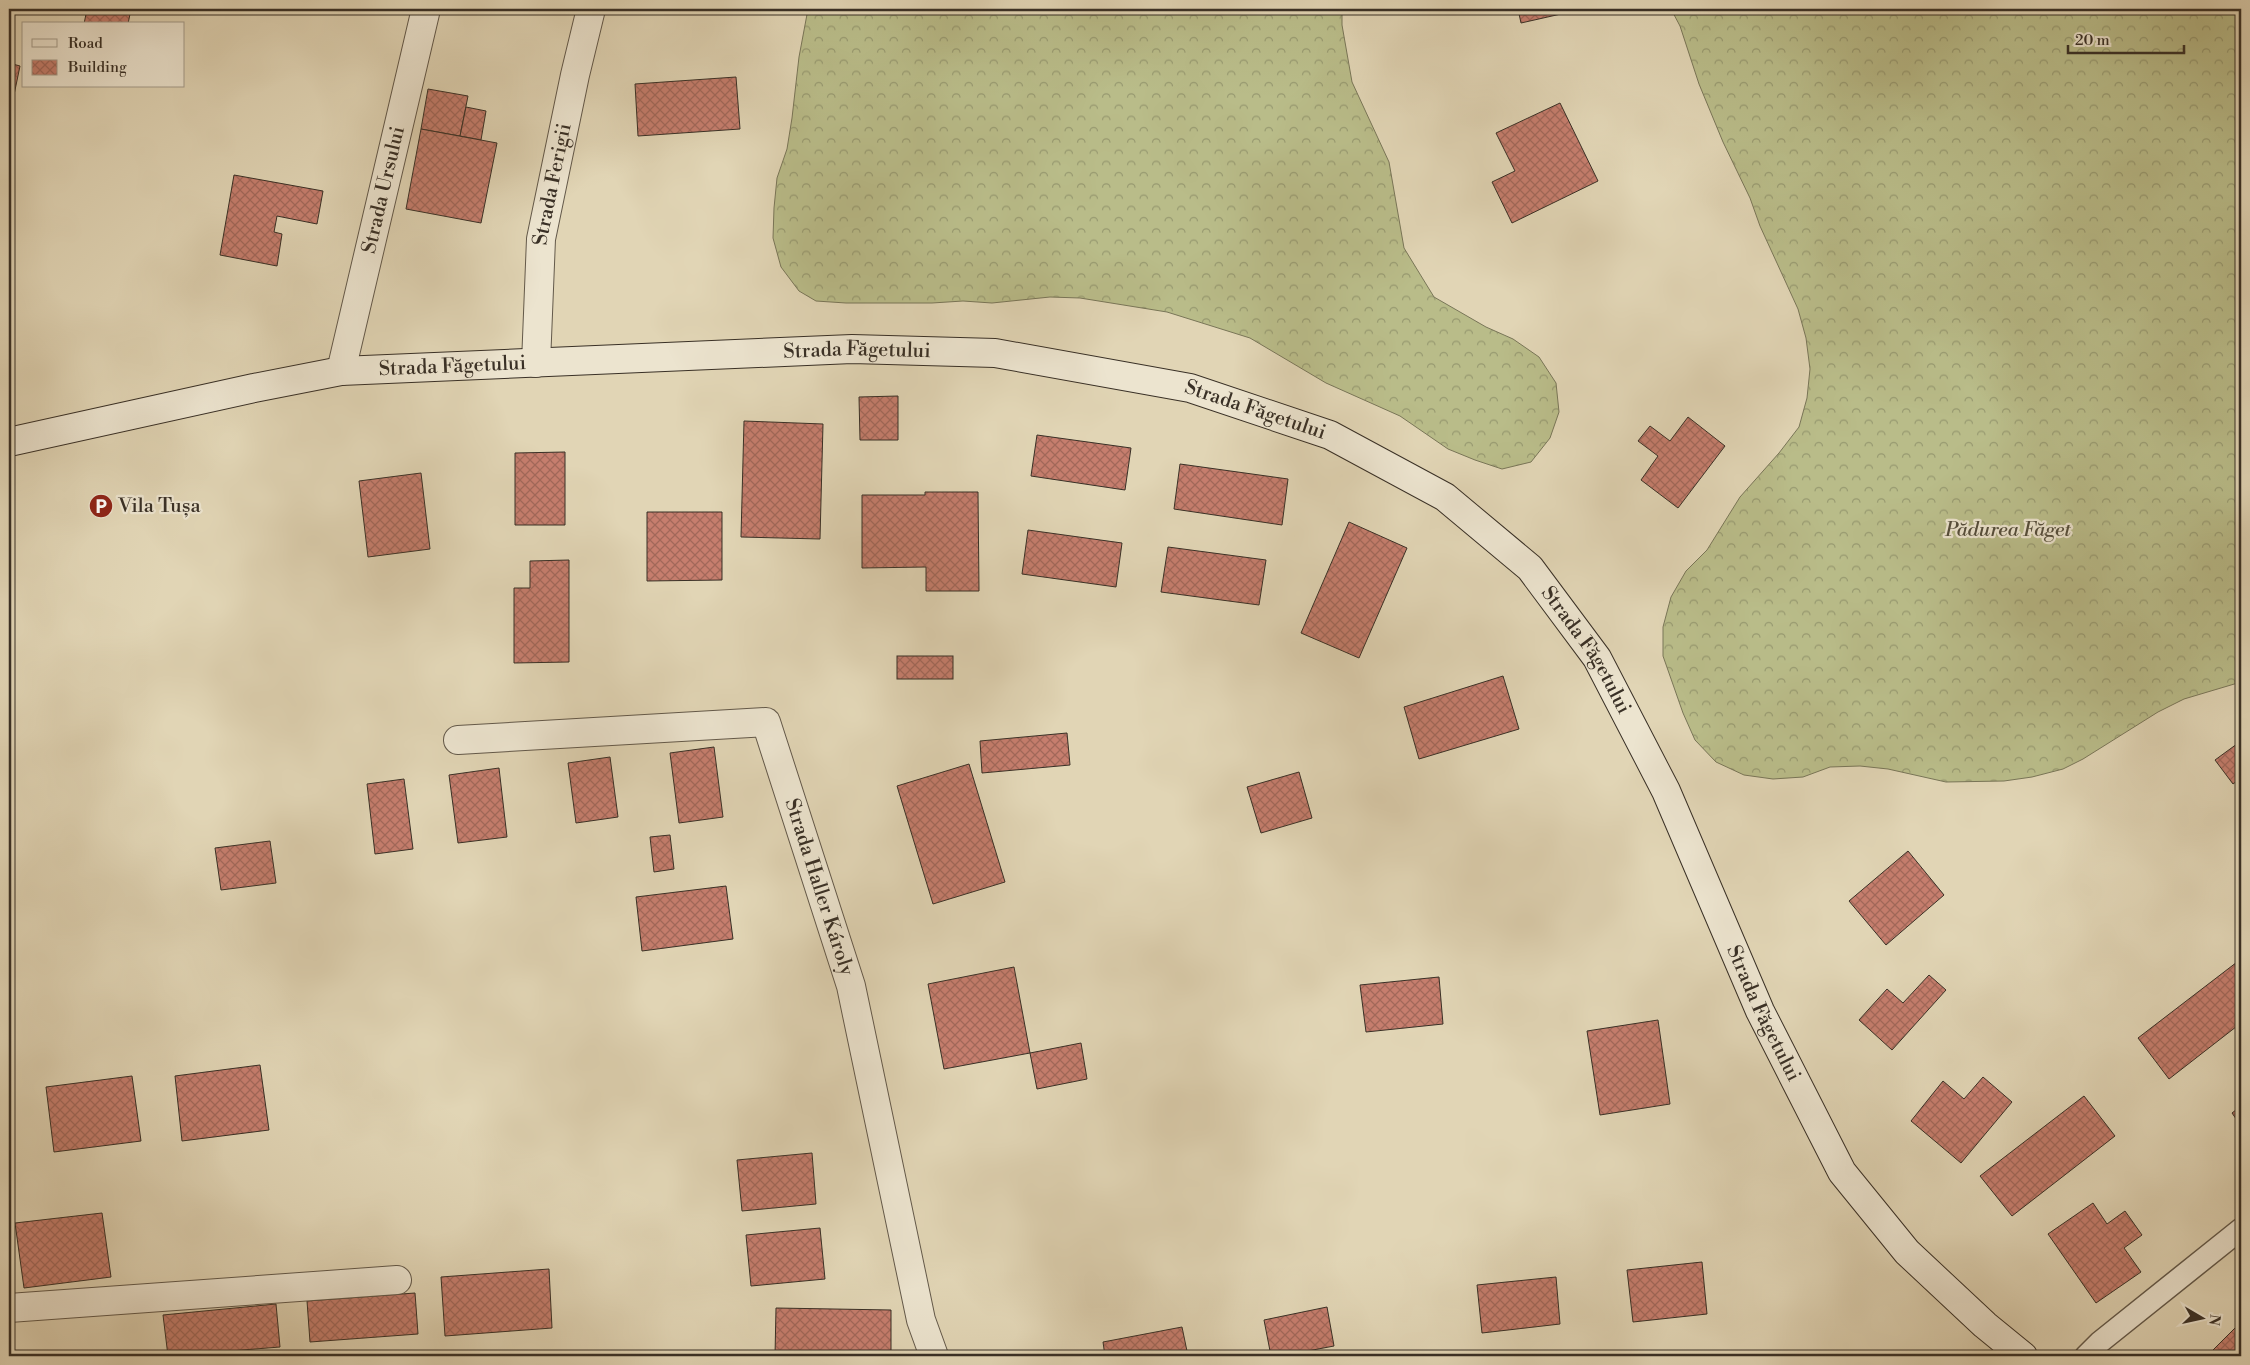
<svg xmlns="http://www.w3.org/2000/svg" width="2250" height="1365" font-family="'Libre Bodoni',serif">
  <defs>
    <pattern id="forest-crowns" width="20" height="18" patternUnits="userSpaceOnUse" patternTransform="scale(1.25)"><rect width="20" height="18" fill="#b9bc89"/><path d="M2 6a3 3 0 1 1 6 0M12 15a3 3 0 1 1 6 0" fill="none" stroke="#979970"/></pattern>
    <pattern id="building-cross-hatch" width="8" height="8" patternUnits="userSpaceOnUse" patternTransform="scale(1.25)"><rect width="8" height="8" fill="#c67e6e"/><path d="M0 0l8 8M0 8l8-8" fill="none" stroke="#a2685a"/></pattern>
  </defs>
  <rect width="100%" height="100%" fill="#e1d5b5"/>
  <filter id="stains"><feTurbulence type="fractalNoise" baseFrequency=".004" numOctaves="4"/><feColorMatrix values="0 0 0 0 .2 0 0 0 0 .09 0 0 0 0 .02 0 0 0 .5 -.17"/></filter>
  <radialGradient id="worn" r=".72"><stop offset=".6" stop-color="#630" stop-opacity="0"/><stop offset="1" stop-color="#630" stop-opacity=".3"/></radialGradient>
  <g fill="url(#forest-crowns)" stroke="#797658">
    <polygon points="808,9 1342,9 1342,25 1352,82 1389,162 1404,248 1434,297 1486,327 1513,339 1539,357 1556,383 1559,412 1550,438 1531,462 1502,469 1475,460 1448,449 1400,416 1326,383 1250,338 1167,312 1080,298 1050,297 992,303 963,301 932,303 846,303 816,301 799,291 781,267 773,238 774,208 777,178 787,149 792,118 799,57"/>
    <polygon points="1671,9 2241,9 2241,682 2184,699 2158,712 2083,759 2063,769 2032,777 2004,781 1946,782 1888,769 1860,766 1830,767 1803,777 1773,779 1744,775 1716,762 1695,740 1683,713 1663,656 1663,627 1671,597 1686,571 1707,550 1740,497 1779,453 1799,427 1807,398 1810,369 1806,338 1798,309 1760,226 1750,198 1723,142 1699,84 1680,26"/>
  </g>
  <g fill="url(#building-cross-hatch)" stroke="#393026">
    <polygon points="87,9 131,9 128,24 84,24"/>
    <polygon points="1518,9 1583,9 1521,23"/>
    <polygon points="9,63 20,66 9,119"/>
    <polygon points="736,77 740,129 638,136 635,84"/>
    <polygon points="428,89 468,96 460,136 421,129"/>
    <polygon points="1560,103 1598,181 1512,223 1492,182 1515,171 1496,133"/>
    <polygon points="466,107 486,111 481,140 460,136"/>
    <polygon points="421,129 497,143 481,223 406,209"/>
    <polygon points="234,175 323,191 317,224 277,216 274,232 282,234 277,266 220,255"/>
    <polygon points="898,396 898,440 860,440 859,397"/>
    <polygon points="1688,417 1725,446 1678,508 1641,480 1658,456 1638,441 1650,426 1670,441"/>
    <polygon points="744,421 823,424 820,539 741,537"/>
    <polygon points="1037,435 1131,448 1125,490 1031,476"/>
    <polygon points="565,452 565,525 515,525 515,453"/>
    <polygon points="1180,464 1288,479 1282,525 1174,509"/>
    <polygon points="421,473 430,549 368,557 359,481"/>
    <polygon points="925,492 978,492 979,591 926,591 926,567 862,568 862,495 925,495"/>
    <polygon points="647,512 722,512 722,580 647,581"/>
    <polygon points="1349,522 1407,548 1359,658 1301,633"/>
    <polygon points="1028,530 1122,543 1116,587 1022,574"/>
    <polygon points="1168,547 1266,560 1259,605 1161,592"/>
    <polygon points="569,560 569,662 514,663 514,588 530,588 530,561"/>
    <rect x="897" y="656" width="56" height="23"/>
    <polygon points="1503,676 1519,729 1419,759 1404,707"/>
    <polygon points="1067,733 1070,765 982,773 980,741"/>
    <polygon points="2241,741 2241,778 2233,784 2215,760"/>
    <polygon points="714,747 723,817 679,823 670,753"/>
    <polygon points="610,757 618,817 576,823 568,763"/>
    <polygon points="969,764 1005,882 933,904 897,786"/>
    <polygon points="499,768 507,837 458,843 449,775"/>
    <polygon points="1299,772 1312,818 1261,833 1247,787"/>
    <polygon points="404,779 413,849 375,854 367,784"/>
    <polygon points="670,835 674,869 654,872 650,837"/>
    <polygon points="270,841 276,883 221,890 215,848"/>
    <polygon points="1908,851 1944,895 1886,945 1849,901"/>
    <polygon points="726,886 733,939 642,951 636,897"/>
    <polygon points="2241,959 2241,1023 2169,1079 2138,1038"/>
    <polygon points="1014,967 1030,1053 944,1069 928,984"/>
    <polygon points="1929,975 1946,990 1892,1050 1859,1020 1887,989 1903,1003"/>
    <polygon points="1439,977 1443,1024 1366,1032 1360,985"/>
    <polygon points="1658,1020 1670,1104 1600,1115 1587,1031"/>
    <polygon points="1081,1043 1087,1079 1037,1089 1030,1053"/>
    <polygon points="260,1065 269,1130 182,1141 175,1076"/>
    <polygon points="132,1076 141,1141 54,1152 46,1087"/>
    <polygon points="1983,1077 2012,1102 1961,1163 1911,1121 1943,1081 1964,1099"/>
    <polygon points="2084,1096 2115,1136 2012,1216 1980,1176"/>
    <polygon points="2241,1106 2241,1126 2232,1113"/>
    <polygon points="812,1153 816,1204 742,1211 737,1160"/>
    <polygon points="2093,1203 2107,1224 2125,1211 2142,1235 2124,1248 2141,1272 2096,1303 2048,1234"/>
    <polygon points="102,1213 111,1277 24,1288 15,1223"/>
    <polygon points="820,1228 825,1279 751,1286 746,1235"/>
    <polygon points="1702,1262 1707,1314 1633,1322 1627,1270"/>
    <polygon points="549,1269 552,1328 445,1336 441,1277"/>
    <polygon points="1556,1277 1560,1324 1482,1333 1477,1285"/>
    <polygon points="415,1293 418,1334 310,1342 307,1301"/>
    <polygon points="276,1304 280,1347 168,1356 163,1315"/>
    <polygon points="1327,1307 1334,1346 1281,1356 1271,1356 1264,1320"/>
    <polygon points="776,1308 891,1310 891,1356 775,1356"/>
    <polygon points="2241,1322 2241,1356 2207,1356"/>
    <polygon points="1182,1327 1188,1356 1105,1356 1103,1342"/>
  </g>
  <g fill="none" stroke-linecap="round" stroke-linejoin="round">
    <g stroke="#63594a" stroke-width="24">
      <polyline id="service" points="2086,1356 2100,1342 2241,1229"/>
    </g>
    <g stroke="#63594a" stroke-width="30">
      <g id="minor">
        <path id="s1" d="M536 363 541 239 575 75 591 9"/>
        <path id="s2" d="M341 371 426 9"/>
        <path id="s3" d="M458 740 766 722 851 986 921 1320 934 1356"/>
        <polyline points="9,1308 397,1280"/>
      </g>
    </g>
    <g stroke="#393026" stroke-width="30">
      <g id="secondary">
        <path id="s4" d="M9 442 254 388 341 371 852 349 995 353 1190 388 1330 435 1445 497 1530 568 1597 658 1666 791 1760 1011 1842 1172 1907 1252 1985 1325 2023 1356"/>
      </g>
    </g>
    <use href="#service" stroke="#ece4cf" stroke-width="21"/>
    <use href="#minor" stroke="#ece4cf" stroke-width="28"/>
    <use href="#secondary" stroke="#ece4cf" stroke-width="28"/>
  </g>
  <defs>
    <g id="parking-disc" transform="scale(1.25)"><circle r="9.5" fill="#8f2418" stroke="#ece4cf"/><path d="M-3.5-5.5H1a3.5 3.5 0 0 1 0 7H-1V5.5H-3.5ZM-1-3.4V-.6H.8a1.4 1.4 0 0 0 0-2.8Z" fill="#fff"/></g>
  </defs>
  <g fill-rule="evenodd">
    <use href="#parking-disc" x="101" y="506"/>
  </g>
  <g text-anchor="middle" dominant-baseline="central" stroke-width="4.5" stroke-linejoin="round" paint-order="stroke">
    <g font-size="20" fill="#393026" stroke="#ece4cf">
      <text stroke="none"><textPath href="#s1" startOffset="180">Strada Ferigii</textPath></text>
      <text stroke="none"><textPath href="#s2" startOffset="186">Strada Ursului</textPath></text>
      <text stroke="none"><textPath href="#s4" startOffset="856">Strada Făgetului</textPath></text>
      <text stroke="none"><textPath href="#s4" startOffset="451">Strada Făgetului</textPath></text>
      <text stroke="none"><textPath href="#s4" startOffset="1261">Strada Făgetului</textPath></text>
      <text stroke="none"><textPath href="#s4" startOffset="1681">Strada Făgetului</textPath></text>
      <text stroke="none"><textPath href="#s3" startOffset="482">Strada Haller Károly</textPath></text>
      <text stroke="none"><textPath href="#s4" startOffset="2086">Strada Făgetului</textPath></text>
    </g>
    <g font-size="20" fill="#393026" stroke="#ece4cf" text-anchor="start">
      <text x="118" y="506">Vila Tușa</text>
    </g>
    <g font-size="20" font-style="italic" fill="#534c3a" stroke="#ece4cf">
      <text x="2008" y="530">Pădurea Făget</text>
    </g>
  </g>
  <rect width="2250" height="1365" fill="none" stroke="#e1d5b5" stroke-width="30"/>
  <rect x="10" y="10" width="2230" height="1345" fill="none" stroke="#393026" stroke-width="2.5"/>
  <rect x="15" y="15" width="2220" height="1335" fill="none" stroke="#393026"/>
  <rect x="22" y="22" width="162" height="65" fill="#ece4cf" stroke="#a49c8b"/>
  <rect x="32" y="39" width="25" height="8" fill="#ece4cf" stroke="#a49c8b"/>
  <text x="68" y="48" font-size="15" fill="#393026">Road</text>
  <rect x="32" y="60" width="25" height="15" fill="url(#building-cross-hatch)" stroke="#a49c8b"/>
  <text x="68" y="72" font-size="15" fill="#393026">Building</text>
  <g transform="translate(2202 1318) rotate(99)" stroke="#ece4cf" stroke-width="4" paint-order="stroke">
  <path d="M0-4L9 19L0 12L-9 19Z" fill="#393026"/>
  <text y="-8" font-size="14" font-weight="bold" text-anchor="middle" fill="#393026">N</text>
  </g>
  <path d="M2068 45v8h116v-8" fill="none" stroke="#393026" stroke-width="2.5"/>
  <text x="2075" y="45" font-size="15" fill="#393026" stroke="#ece4cf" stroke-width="4" paint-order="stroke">20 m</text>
  <rect width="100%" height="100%" filter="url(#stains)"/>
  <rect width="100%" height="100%" fill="url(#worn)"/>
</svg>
